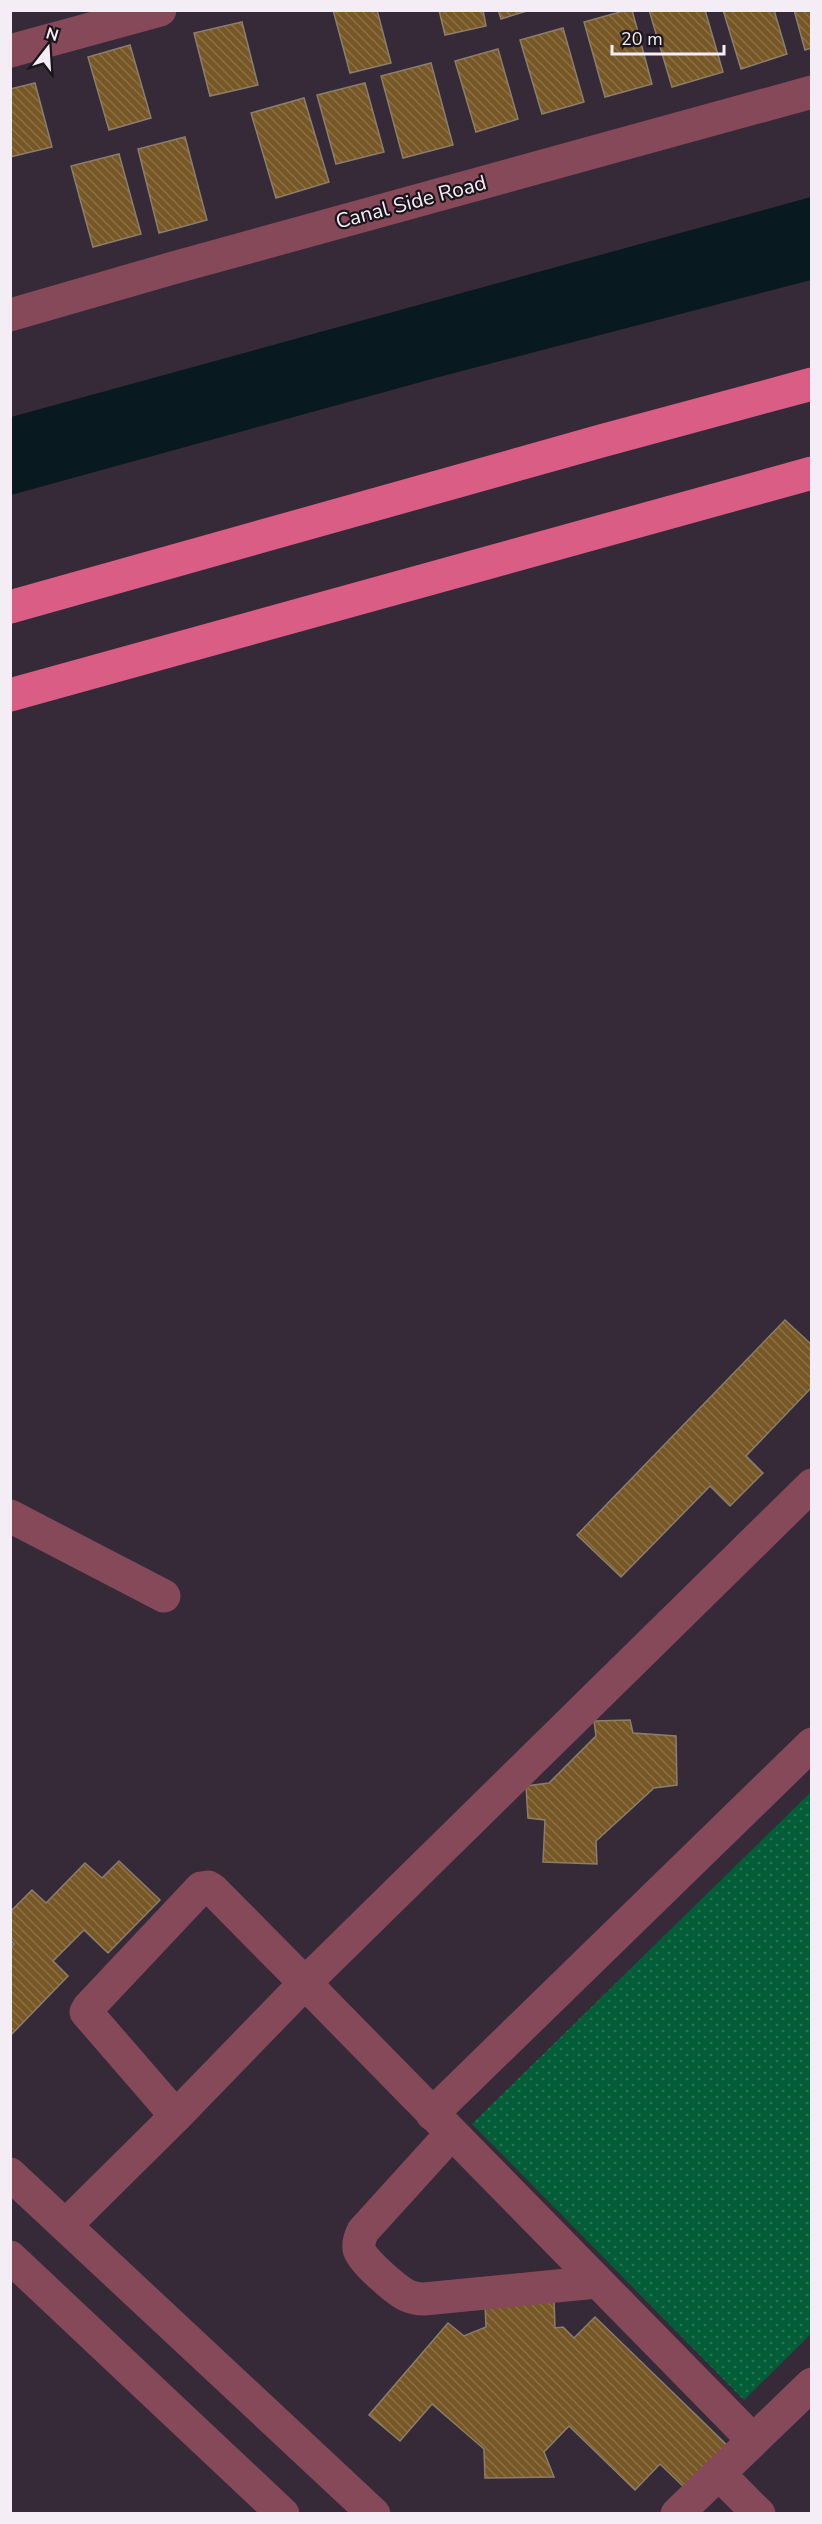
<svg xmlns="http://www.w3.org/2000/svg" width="822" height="2524" font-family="'Nunito Sans',sans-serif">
  <defs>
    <pattern id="grass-dots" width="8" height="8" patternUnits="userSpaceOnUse" patternTransform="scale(1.5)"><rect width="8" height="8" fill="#035e38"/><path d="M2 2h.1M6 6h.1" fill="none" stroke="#287555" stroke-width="1.8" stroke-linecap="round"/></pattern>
    <pattern id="building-back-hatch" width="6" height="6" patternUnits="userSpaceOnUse" patternTransform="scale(1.5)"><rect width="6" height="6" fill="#775726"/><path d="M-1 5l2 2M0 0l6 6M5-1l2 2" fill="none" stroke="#8b6f46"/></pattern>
  </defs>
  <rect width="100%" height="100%" fill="#362938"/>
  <polygon fill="url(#grass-dots)" points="811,1792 811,2334 744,2400 472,2124"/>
  <polygon fill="#081a20" points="811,197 811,280 439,377 11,495 11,417"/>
  <g fill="url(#building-back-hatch)" stroke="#8b7e6c" stroke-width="1.5">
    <polygon points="333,10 377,10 391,63 350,73"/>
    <polygon points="439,10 483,10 486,26 445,35"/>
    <polygon points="498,10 530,10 501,19"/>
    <polygon points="627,10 632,10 652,84 605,97 584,22"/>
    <polygon points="649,10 705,10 723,72 672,87"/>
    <polygon points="723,10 774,10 787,54 741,69"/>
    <polygon points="794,10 812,10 812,48 805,50"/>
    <polygon points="242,22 258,85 210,96 194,33"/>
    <polygon points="563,28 584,102 542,114 520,40"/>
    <polygon points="130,45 151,118 109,130 88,57"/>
    <polygon points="498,49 518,119 476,132 455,61"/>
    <polygon points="431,63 453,145 403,158 381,76"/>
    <polygon points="35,83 52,147 10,157 10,89"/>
    <polygon points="365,83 384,152 336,164 317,95"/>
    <polygon points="304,98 329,182 276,198 251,113"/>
    <polygon points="185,137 207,220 159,233 138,149"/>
    <polygon points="119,154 141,234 93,247 71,166"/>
    <polygon points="785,1320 812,1345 812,1387 746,1456 763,1473 730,1506 710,1486 621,1577 577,1535"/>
    <polygon points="630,1720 633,1733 676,1736 677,1785 654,1788 596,1841 597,1864 543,1862 545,1820 528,1818 526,1786 549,1783 596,1736 594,1721"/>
    <polygon points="119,1861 160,1900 108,1953 84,1930 53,1961 68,1976 10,2036 10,1948 14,1944 10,1940 10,1912 32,1890 46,1903 85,1863 102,1878"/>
    <polygon points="554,2300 555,2328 563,2327 574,2338 595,2317 730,2448 688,2491 660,2464 635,2490 569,2426 544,2452 554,2477 485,2478 484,2449 432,2404 400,2441 369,2415 448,2323 464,2336 486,2327 485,2304"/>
  </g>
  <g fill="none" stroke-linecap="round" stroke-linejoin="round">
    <g stroke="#86495a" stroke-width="33">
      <polyline points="10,51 160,10"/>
      <polyline points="10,315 180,266 812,92"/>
      <polyline points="10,1516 164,1596"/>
      <polyline points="432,2114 812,1744"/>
      <polyline points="176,2116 86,2012 89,2007 201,1888 208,1887 213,1890 305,1983 812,1485"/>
      <path d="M451 2134 363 2231C360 2237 358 2242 359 2249 361 2260 395 2289 406 2295 412 2298 418 2299 424 2299L597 2282"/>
      <polyline points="10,2174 374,2514"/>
      <polyline points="66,2225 176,2116 305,1983 753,2440"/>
      <polyline points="10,2257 283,2514"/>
      <polyline points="719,2474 759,2514"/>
      <polyline points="677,2514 812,2384"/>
    </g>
    <g stroke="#d95d84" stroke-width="33">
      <polyline points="10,607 601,441 812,384"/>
      <polyline points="10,695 812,473"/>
    </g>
  </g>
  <g text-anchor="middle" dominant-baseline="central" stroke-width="4.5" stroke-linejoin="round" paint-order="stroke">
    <g font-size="21" fill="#f5edf6" stroke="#1a141b">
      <text transform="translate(411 202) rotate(-15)">Canal Side Road</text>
    </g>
  </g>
  <rect width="822" height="2524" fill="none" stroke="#f5edf6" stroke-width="24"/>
  <g transform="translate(48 48) rotate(17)" stroke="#1a141b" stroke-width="4.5" paint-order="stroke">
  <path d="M0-4.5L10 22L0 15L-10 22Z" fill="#f5edf6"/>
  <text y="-9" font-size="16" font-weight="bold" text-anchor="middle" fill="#f5edf6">N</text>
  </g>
  <path d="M612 45v9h112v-9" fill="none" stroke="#f5edf6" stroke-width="3"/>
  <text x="621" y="45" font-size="18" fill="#f5edf6" stroke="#1a141b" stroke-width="4.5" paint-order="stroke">20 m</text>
</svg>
